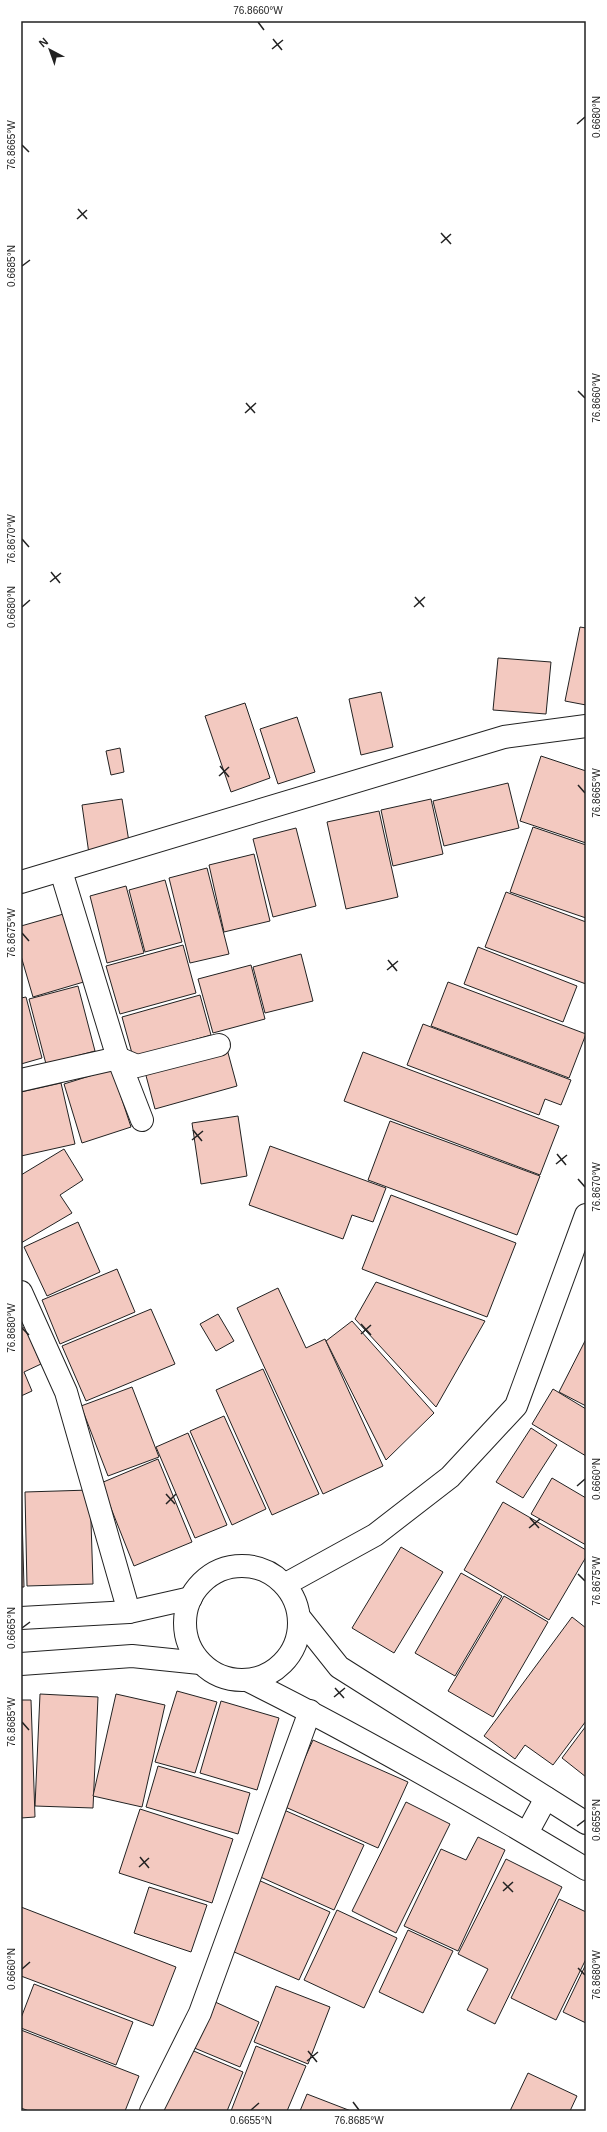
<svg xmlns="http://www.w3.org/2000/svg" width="607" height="2132" font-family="Helvetica,sans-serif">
  <rect width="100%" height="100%" fill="#fff"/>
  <g fill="#f3c9c0" stroke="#222">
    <polygon points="580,627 586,628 586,705 565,701"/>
    <polygon points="498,658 551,662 546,714 493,710"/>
    <polygon points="381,692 393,747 361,755 349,699"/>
    <polygon points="245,703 270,778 231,792 205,716"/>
    <polygon points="297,717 315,772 278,784 260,729"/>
    <polygon points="120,748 124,772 111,775 106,751"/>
    <polygon points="541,756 586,771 586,843 520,821"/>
    <polygon points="508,783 519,828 444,846 433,801"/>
    <polygon points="122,799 130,848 89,854 82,805"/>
    <polygon points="431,799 443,854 393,866 381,810"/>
    <polygon points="379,811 398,897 346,909 327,822"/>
    <polygon points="533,827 586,845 586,918 510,892"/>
    <polygon points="296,828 316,906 273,917 253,839"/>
    <polygon points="254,854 270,921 224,932 209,865"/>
    <polygon points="207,868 229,954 190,963 169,878"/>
    <polygon points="165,880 182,942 145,952 129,890"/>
    <polygon points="126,886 144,953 107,963 90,896"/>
    <polygon points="506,892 586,922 586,984 485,947"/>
    <polygon points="67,913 87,981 33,997 21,956 21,926"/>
    <polygon points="183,945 196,993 120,1014 106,966"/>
    <polygon points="478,947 577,986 563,1022 464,984"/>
    <polygon points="301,954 313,1001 265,1013 253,967"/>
    <polygon points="251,965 265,1019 213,1033 198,979"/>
    <polygon points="448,982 586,1034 569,1078 431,1026"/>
    <polygon points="78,986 95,1051 46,1064 29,999"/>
    <polygon points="200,995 211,1035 133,1057 122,1017"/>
    <polygon points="26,997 42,1058 21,1064 21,998"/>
    <polygon points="423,1024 571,1080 561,1105 545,1099 539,1115 407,1065"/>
    <polygon points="227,1049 237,1086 155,1109 145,1072"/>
    <polygon points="363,1052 559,1126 540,1175 344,1101"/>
    <polygon points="112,1069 131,1127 82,1143 64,1084"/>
    <polygon points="61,1083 75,1144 21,1156 21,1092"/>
    <polygon points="238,1116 247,1176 201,1184 192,1123"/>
    <polygon points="390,1121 540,1176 517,1235 368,1180"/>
    <polygon points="270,1146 386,1188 373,1222 352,1215 343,1239 249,1205"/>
    <polygon points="64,1149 83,1180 60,1195 72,1213 21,1243 21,1175"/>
    <polygon points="391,1195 516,1243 487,1317 362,1269"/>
    <polygon points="78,1222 100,1272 47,1296 24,1247"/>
    <polygon points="117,1269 135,1312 60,1344 42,1300"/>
    <polygon points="376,1282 485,1321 436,1407 355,1319"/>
    <polygon points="278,1288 306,1348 325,1339 383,1466 323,1494 237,1308"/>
    <polygon points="151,1309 175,1364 86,1401 62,1346"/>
    <polygon points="218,1314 234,1341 216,1351 200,1324"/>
    <polygon points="352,1321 434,1413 386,1460 326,1341"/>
    <polygon points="25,1327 41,1364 24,1372 32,1391 21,1396 21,1329"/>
    <polygon points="586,1339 586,1406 559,1392"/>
    <polygon points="263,1369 319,1494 272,1515 216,1390"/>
    <polygon points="132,1387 159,1457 108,1476 81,1406"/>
    <polygon points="553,1389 586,1409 586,1456 532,1424"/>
    <polygon points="224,1416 266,1509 232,1525 190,1431"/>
    <polygon points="531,1428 557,1445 523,1498 496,1482"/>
    <polygon points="188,1433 227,1525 195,1538 156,1447"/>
    <polygon points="158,1459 192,1542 134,1566 101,1483"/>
    <polygon points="552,1478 586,1498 586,1545 531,1514"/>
    <polygon points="21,1479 24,1587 21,1587"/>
    <polygon points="90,1490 93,1584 27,1586 25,1492"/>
    <polygon points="503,1502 586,1550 586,1557 549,1620 464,1570"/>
    <polygon points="401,1547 443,1572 394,1653 352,1628"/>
    <polygon points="461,1573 502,1596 455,1676 415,1653"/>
    <polygon points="504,1596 548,1622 493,1717 448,1691"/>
    <polygon points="572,1617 586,1628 586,1721 553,1765 525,1745 515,1759 484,1736"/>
    <polygon points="177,1691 217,1702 195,1773 155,1762"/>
    <polygon points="40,1694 98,1697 93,1808 35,1806"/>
    <polygon points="116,1694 165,1705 142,1807 93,1796"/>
    <polygon points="21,1700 31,1700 35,1817 21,1818"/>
    <polygon points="221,1701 279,1718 257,1790 200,1773"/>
    <polygon points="586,1726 586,1777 562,1758"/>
    <polygon points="313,1740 408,1782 378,1848 283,1806"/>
    <polygon points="158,1766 250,1793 238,1834 146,1807"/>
    <polygon points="406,1802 450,1824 396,1933 352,1911"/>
    <polygon points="140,1809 233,1839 212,1903 119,1873"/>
    <polygon points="284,1810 364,1845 334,1910 256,1875"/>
    <polygon points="478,1837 505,1850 458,1951 404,1926 441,1849 466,1860"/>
    <polygon points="506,1859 562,1887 495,2024 467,2010 488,1969 458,1954"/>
    <polygon points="256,1879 330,1912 299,1980 225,1948"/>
    <polygon points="149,1887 207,1905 191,1952 134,1933"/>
    <polygon points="559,1899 586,1912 586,1959 556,2020 511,1998"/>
    <polygon points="21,1907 176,1967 153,2026 21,1976"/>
    <polygon points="337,1910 397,1938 364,2008 304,1980"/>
    <polygon points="408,1930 453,1951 423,2013 379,1992"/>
    <polygon points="586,1964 586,2023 563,2012"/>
    <polygon points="34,1984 133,2022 116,2065 21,2028 21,2018"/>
    <polygon points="276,1986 330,2007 308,2064 254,2042"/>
    <polygon points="213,2001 259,2022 240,2067 192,2047"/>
    <polygon points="21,2030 139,2076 125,2111 29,2111 21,2108"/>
    <polygon points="256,2046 306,2066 287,2111 231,2111"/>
    <polygon points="189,2049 243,2072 227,2111 162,2111"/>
    <polygon points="528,2073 577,2096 570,2111 510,2111"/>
    <polygon points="307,2094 351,2111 300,2111"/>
  </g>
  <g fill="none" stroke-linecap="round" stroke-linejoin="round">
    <g stroke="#222" stroke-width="24">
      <g id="minor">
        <polyline points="61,871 118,1058 142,1120"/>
        <polyline points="21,882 504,737 586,726"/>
        <polyline points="21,1080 118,1058 137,1066 219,1045"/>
        <polyline points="21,1292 66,1392 129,1612"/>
        <polyline points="286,1584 375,1535 450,1477 516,1406 586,1215"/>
        <polyline points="151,2111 200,2013 310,1711"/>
      </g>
    </g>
    <g stroke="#222" stroke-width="24">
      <g id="secondary">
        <circle cx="242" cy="1623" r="57"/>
        <polyline points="21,1618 129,1612 191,1598"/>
        <polyline points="300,1618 339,1667 586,1823"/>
        <polyline points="21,1664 132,1656 200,1663"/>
        <path d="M249 1681C364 1738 476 1803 586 1869"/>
        <polyline points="527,1833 546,1798"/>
      </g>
    </g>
    <use href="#minor" stroke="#fff" stroke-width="22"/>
    <use href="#secondary" stroke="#fff" stroke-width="22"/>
  </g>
  <path fill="none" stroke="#222" stroke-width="1.5" d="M258 22 264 30M273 39 282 50M272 49 283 40M577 124 585 117M22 145 29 152M78 209 87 219M77 219 87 210M441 233 451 244M441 243 451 234M22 266 30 260M578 391 585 398M246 403 255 413M245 413 256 403M22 539 29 547M51 572 60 583M50 582 61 573M415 597 424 607M22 607 30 600M414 607 425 597M220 766 229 777M219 776 229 767M578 785 585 793M22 933 29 941M388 960 397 971M387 970 398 961M193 1130 202 1141M192 1140 203 1131M557 1154 566 1165M556 1164 567 1155M578 1179 585 1187M361 1324 371 1335M22 1328 29 1335M361 1334 371 1325M577 1486 585 1479M166 1494 175 1504M166 1504 176 1494M530 1518 539 1528M529 1528 540 1519M578 1574 585 1581M22 1628 30 1622M335 1688 344 1698M334 1697 345 1688M22 1722 29 1730M577 1826 585 1820M140 1857 149 1868M139 1867 149 1858M503 1882 513 1892M503 1891 513 1882M578 1968 585 1975M22 1969 30 1962M308 2051 317 2062M307 2061 318 2052M353 2102 359 2110M251 2110 259 2103"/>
  <rect width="607" height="2132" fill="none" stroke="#ffffff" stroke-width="44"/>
  <g transform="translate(50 50) rotate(319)" stroke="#ffffff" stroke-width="3" paint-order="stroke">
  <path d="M0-3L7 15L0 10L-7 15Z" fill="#222222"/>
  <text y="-6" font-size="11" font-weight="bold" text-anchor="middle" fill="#222222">N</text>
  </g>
  <rect x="22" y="22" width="563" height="2088" fill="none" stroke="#222" stroke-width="1.5"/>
  <g font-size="10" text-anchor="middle" fill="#222">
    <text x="258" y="14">76.8660°W</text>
    <text transform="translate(596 117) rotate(-90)" y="4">0.6680°N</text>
    <text transform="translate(11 145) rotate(-90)" y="4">76.8665°W</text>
    <text transform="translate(11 266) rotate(-90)" y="4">0.6685°N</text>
    <text transform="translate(596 398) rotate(-90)" y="4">76.8660°W</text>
    <text transform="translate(11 539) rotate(-90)" y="4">76.8670°W</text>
    <text transform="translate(11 607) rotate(-90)" y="4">0.6680°N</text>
    <text transform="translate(596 793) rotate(-90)" y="4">76.8665°W</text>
    <text transform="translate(11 933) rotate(-90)" y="4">76.8675°W</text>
    <text transform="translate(596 1187) rotate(-90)" y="4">76.8670°W</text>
    <text transform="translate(11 1328) rotate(-90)" y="4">76.8680°W</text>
    <text transform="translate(596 1479) rotate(-90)" y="4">0.6660°N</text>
    <text transform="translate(596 1581) rotate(-90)" y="4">76.8675°W</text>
    <text transform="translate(11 1628) rotate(-90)" y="4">0.6665°N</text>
    <text transform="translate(11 1722) rotate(-90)" y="4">76.8685°W</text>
    <text transform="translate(596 1820) rotate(-90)" y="4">0.6655°N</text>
    <text transform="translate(11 1969) rotate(-90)" y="4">0.6660°N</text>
    <text transform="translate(596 1975) rotate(-90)" y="4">76.8680°W</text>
    <text x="251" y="2124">0.6655°N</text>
    <text x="359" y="2124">76.8685°W</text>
  </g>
</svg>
